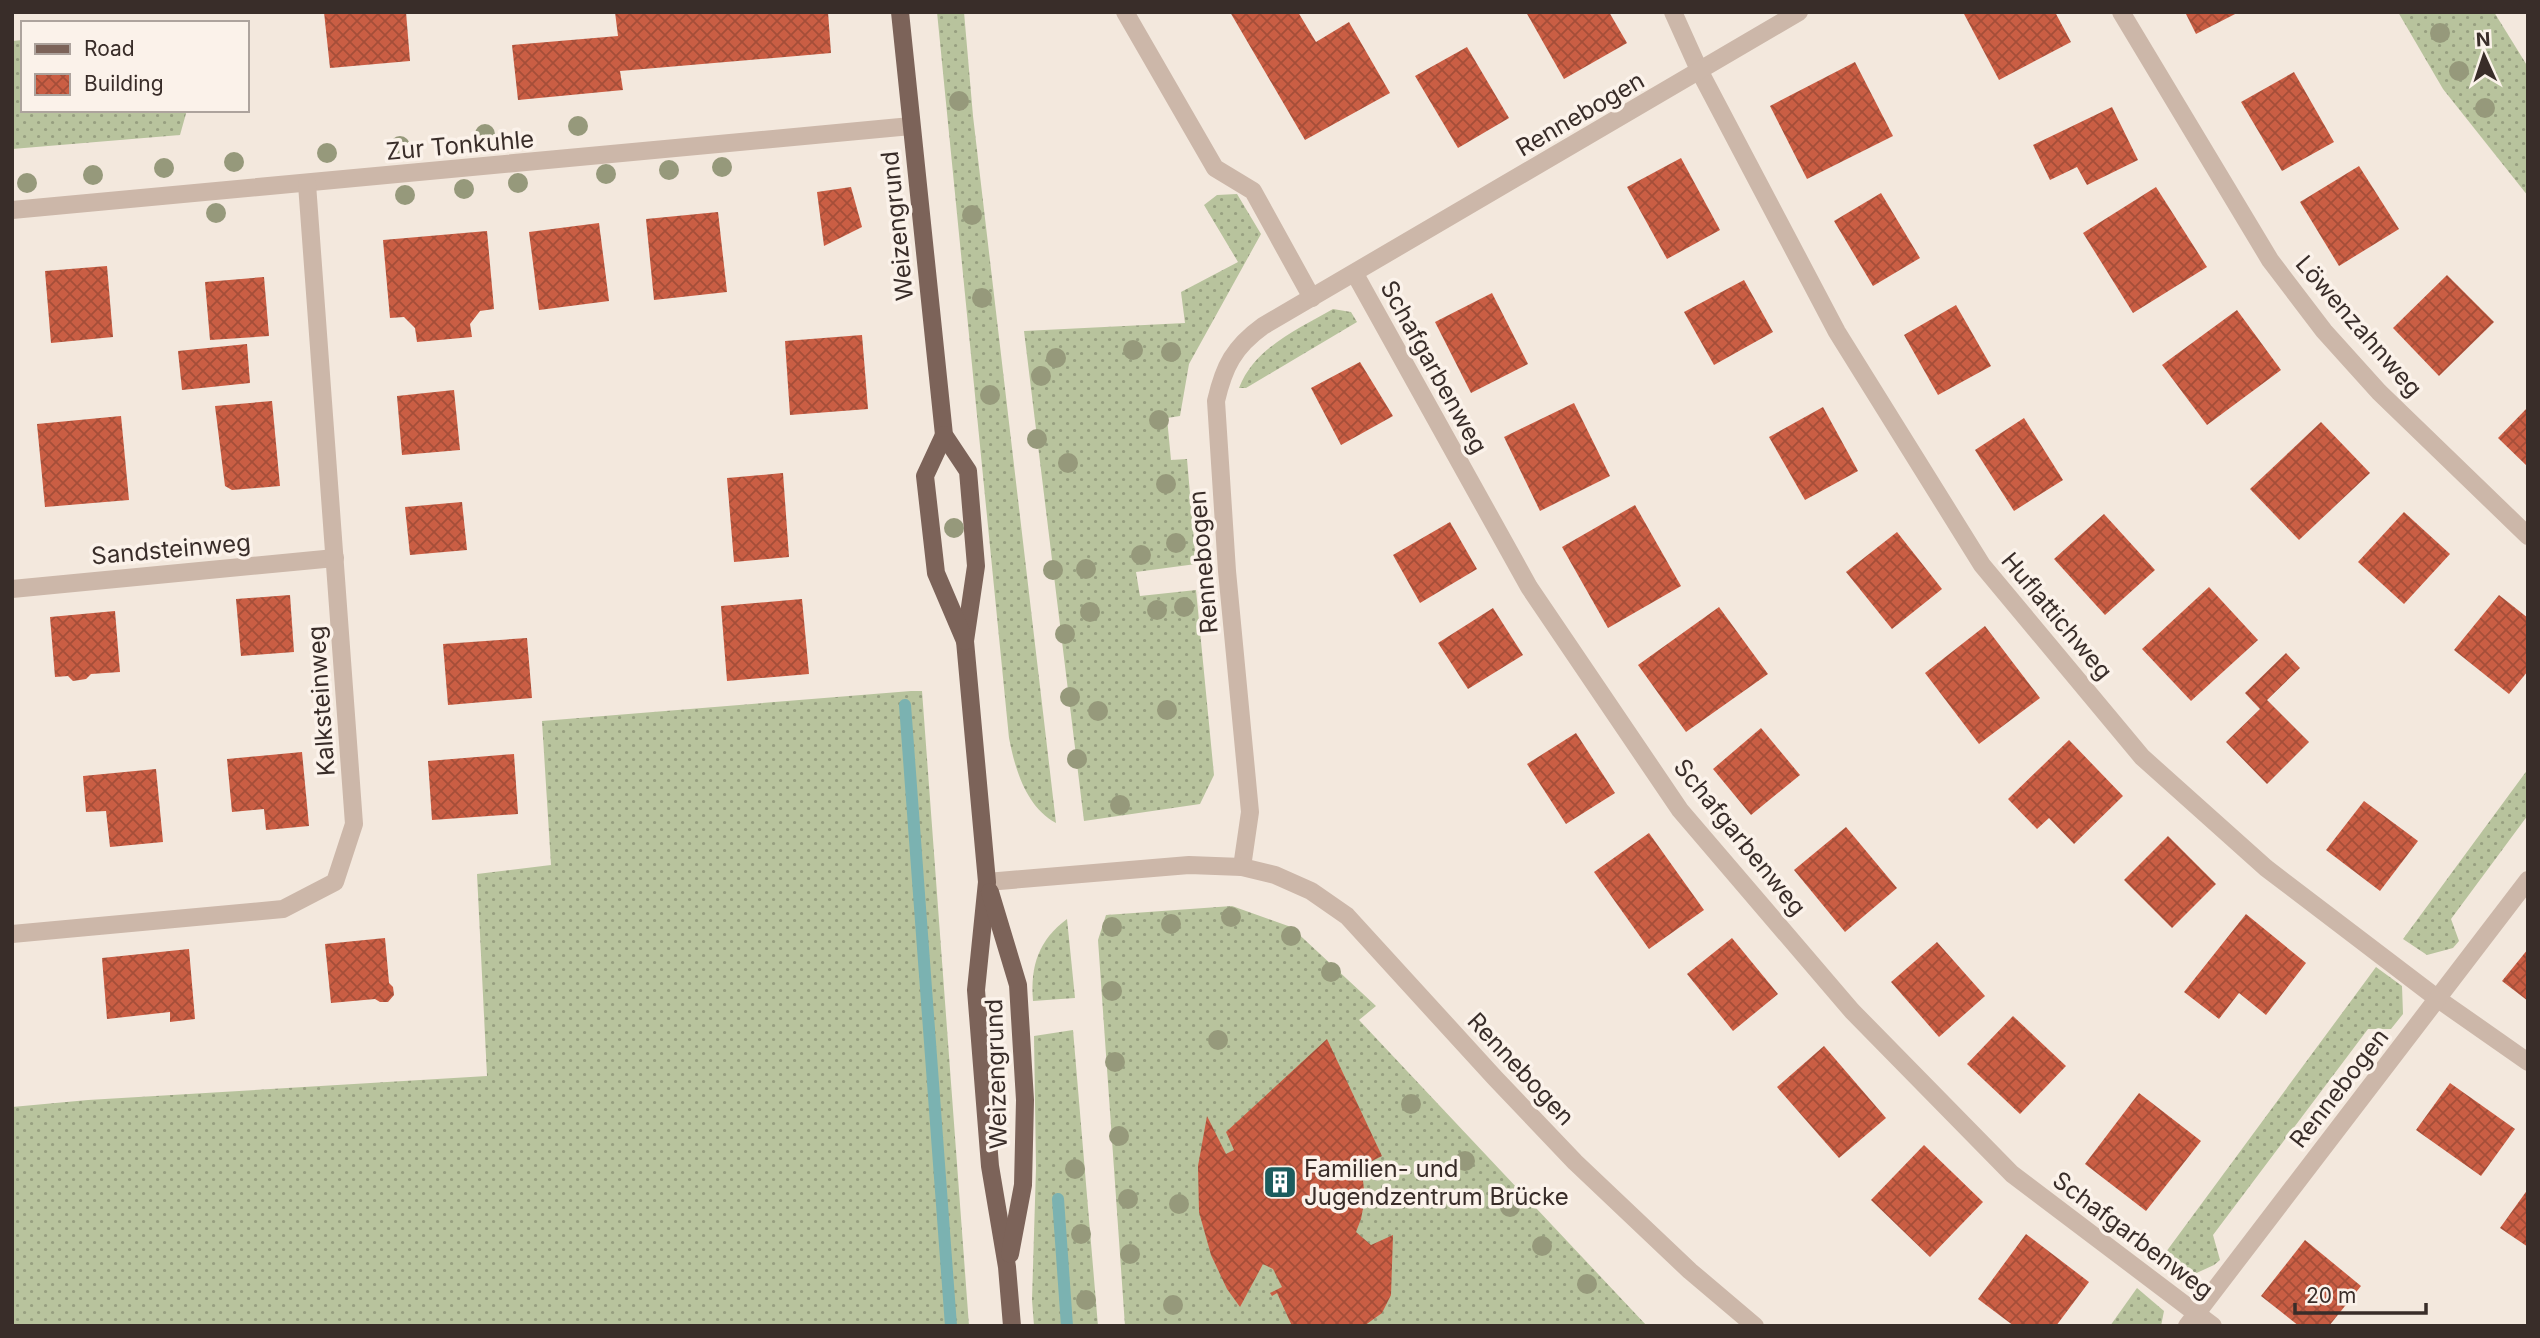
<svg xmlns="http://www.w3.org/2000/svg" width="2540" height="1338" font-family="Inter,sans-serif">
  <defs>
    <pattern id="grass-dots" width="8" height="8" patternUnits="userSpaceOnUse" patternTransform="scale(1.75)"><rect width="8" height="8" fill="#b8c39d"/><path d="M2 2h.1M6 6h.1" fill="none" stroke="#979f80" stroke-width="1.8" stroke-linecap="round"/></pattern>
    <pattern id="building-cross-hatch" width="8" height="8" patternUnits="userSpaceOnUse" patternTransform="scale(1.75)"><rect width="8" height="8" fill="#ca5e44"/><path d="M0 0l8 8M0 8l8-8" fill="none" stroke="#a54e39"/></pattern>
  </defs>
  <rect width="100%" height="100%" fill="#f3e8dd"/>
  <g fill="url(#grass-dots)">
    <path d="M937 12H964L973 116 1056 823C1026 807 1015 769 1009 738Z"/>
    <polygon points="2398,12 2494,12 2528,67 2528,196 2443,89"/>
    <polygon points="23,40 23,110 187,110 180,135 12,149 12,41"/>
    <polygon points="1237,194 1261,234 1189,364 1180,416 1167,418 1171,460 1187,459 1196,564 1136,572 1140,596 1196,590 1214,775 1200,804 1084,821 1024,331 1185,323 1181,292 1238,262 1204,205 1217,195"/>
    <path d="M1333 309 1351 312 1357 322 1246 388H1239C1255 347 1297 330 1333 309Z"/>
    <polygon points="911,691 922,691 969,1326 12,1326 12,1107 88,1100 487,1076 477,874 551,865 542,721"/>
    <polygon points="2528,769 2528,815 2451,919 2459,941 2453,948 2427,955 2403,939"/>
    <polygon points="1232,906 1291,927 1376,1006 1359,1020 1647,1326 1125,1326 1098,940 1106,915"/>
    <path d="M1067 919 1075 998 1033 1001C1030 965 1039 940 1067 919Z"/>
    <polygon points="2376,967 2402,986 2403,1014 2391,1029 2368,1029 2213,1235 2220,1260 2214,1265 2190,1276 2163,1256"/>
    <polygon points="1073,1030 1098,1326 1034,1326 1032,1300 1036,1168 1034,1036"/>
    <polygon points="2137,1288 2164,1311 2161,1326 2110,1326"/>
  </g>
  <g fill="none" stroke-linecap="round" stroke-linejoin="round">
    <g stroke="#7bb2b1" stroke-width="12">
      <polyline points="905,705 951,1326"/>
      <polyline points="1058,1199 1067,1326"/>
    </g>
  </g>
  <g fill="url(#building-cross-hatch)">
    <polygon points="324,12 406,12 410,61 330,68"/>
    <polygon points="615,12 828,12 831,53 620,71 623,90 518,100 512,45 618,36"/>
    <polygon points="1230,12 1298,12 1316,42 1349,22 1390,93 1305,140"/>
    <polygon points="1526,12 1609,12 1627,43 1564,79"/>
    <polygon points="1963,12 2055,12 2071,42 1999,80"/>
    <polygon points="2185,12 2239,12 2196,34"/>
    <polygon points="1467,47 1509,118 1458,148 1415,76"/>
    <polygon points="1855,62 1893,136 1807,179 1770,106"/>
    <polygon points="2294,72 2334,142 2282,171 2241,102"/>
    <polygon points="2112,107 2138,160 2087,185 2077,167 2050,180 2033,145"/>
    <polygon points="1681,158 1720,230 1667,259 1627,187"/>
    <polygon points="2359,166 2399,229 2339,266 2300,202"/>
    <polygon points="851,187 862,227 824,246 817,192"/>
    <polygon points="2156,187 2207,267 2133,313 2083,233"/>
    <polygon points="1881,193 1920,258 1873,286 1834,221"/>
    <polygon points="718,212 727,292 654,300 646,219"/>
    <polygon points="599,223 609,301 539,310 529,232"/>
    <polygon points="487,231 494,309 480,311 470,324 472,337 417,342 415,328 404,317 390,318 383,240"/>
    <polygon points="107,266 113,337 51,343 45,271"/>
    <polygon points="2447,275 2494,322 2439,376 2393,328"/>
    <polygon points="264,277 269,336 210,340 205,282"/>
    <polygon points="1744,280 1773,332 1714,365 1684,312"/>
    <polygon points="1492,293 1528,364 1471,393 1435,322"/>
    <polygon points="1956,305 1991,366 1938,395 1904,335"/>
    <polygon points="2237,310 2281,370 2207,425 2162,365"/>
    <polygon points="862,335 868,409 790,415 785,341"/>
    <polygon points="247,344 250,383 182,390 178,351"/>
    <polygon points="1360,362 1393,416 1341,445 1311,388"/>
    <polygon points="454,390 460,450 402,455 397,396"/>
    <polygon points="272,401 280,486 232,490 225,486 215,406"/>
    <polygon points="1574,403 1610,476 1540,511 1504,437"/>
    <polygon points="1823,407 1858,471 1805,500 1769,437"/>
    <polygon points="2528,407 2528,467 2498,438"/>
    <polygon points="121,416 129,500 45,507 37,424"/>
    <polygon points="2024,418 2063,480 2014,511 1975,450"/>
    <polygon points="2321,422 2370,473 2299,540 2250,489"/>
    <polygon points="783,473 789,557 734,562 727,478"/>
    <polygon points="462,502 467,550 410,555 405,507"/>
    <polygon points="1635,505 1681,586 1608,628 1562,547"/>
    <polygon points="2404,512 2450,554 2404,604 2358,562"/>
    <polygon points="2104,514 2155,570 2105,615 2054,559"/>
    <polygon points="1450,522 1477,569 1420,603 1393,555"/>
    <polygon points="1897,532 1942,589 1892,629 1846,572"/>
    <polygon points="2209,587 2258,640 2191,701 2142,649"/>
    <polygon points="290,595 294,652 241,656 236,599"/>
    <polygon points="2499,595 2528,618 2528,671 2509,694 2454,650"/>
    <polygon points="802,599 809,674 727,681 721,606"/>
    <polygon points="1719,607 1768,674 1686,732 1638,665"/>
    <polygon points="1493,608 1523,655 1468,689 1438,643"/>
    <polygon points="115,611 120,672 91,674 86,679 73,681 68,676 55,677 50,617"/>
    <polygon points="1985,626 2040,698 1979,744 1925,673"/>
    <polygon points="527,638 532,698 448,705 443,644"/>
    <polygon points="2286,653 2300,668 2267,700 2309,742 2267,784 2226,742 2260,709 2245,693"/>
    <polygon points="1761,728 1800,775 1751,815 1713,769"/>
    <polygon points="1576,733 1615,793 1566,824 1527,764"/>
    <polygon points="2069,740 2123,796 2074,844 2049,818 2037,829 2008,799"/>
    <polygon points="302,752 309,826 266,830 264,809 232,812 227,759"/>
    <polygon points="514,754 518,814 432,820 428,761"/>
    <polygon points="156,769 163,842 110,847 106,811 86,812 83,776"/>
    <polygon points="2364,801 2418,841 2380,891 2326,850"/>
    <polygon points="1846,827 1897,888 1845,932 1794,870"/>
    <polygon points="1649,833 1704,910 1649,949 1594,872"/>
    <polygon points="2168,836 2216,884 2172,928 2124,880"/>
    <polygon points="2246,914 2306,963 2266,1015 2239,993 2219,1019 2184,992"/>
    <polygon points="385,938 389,983 393,987 394,995 388,1002 380,1002 375,999 331,1003 325,944"/>
    <polygon points="1732,938 1778,994 1733,1031 1687,974"/>
    <polygon points="1937,942 1985,996 1939,1037 1891,982"/>
    <polygon points="189,949 195,1019 170,1022 170,1012 107,1019 102,958"/>
    <polygon points="2528,949 2528,1001 2502,981"/>
    <polygon points="2013,1016 2066,1066 2020,1114 1967,1064"/>
    <polygon points="1327,1039 1382,1156 1358,1168 1363,1181 1365,1198 1361,1219 1356,1232 1371,1245 1393,1235 1391,1295 1382,1313 1364,1326 1292,1326 1277,1293 1272,1296 1270,1293 1282,1287 1273,1269 1263,1264 1240,1307 1227,1289 1211,1255 1199,1212 1198,1166 1207,1116 1226,1154 1234,1150 1226,1132"/>
    <polygon points="1824,1046 1886,1118 1839,1158 1777,1087"/>
    <polygon points="2450,1083 2515,1129 2481,1176 2416,1130"/>
    <polygon points="2139,1093 2201,1141 2146,1211 2085,1164"/>
    <polygon points="1924,1145 1983,1202 1930,1257 1871,1200"/>
    <polygon points="2528,1189 2528,1247 2500,1228"/>
    <polygon points="2026,1234 2089,1282 2056,1326 2014,1326 1978,1299"/>
    <polygon points="2305,1240 2361,1286 2329,1326 2299,1326 2261,1296"/>
  </g>
  <g fill="none" stroke-linecap="round" stroke-linejoin="round">
    <g stroke="#ccb7a9" stroke-width="18">
      <polyline points="1125,12 1215,168 1253,191 1312,298"/>
      <polyline points="1673,12 1700,72 1837,332 1982,565 2142,757 2266,868 2438,999 2528,1062"/>
      <polyline points="2121,12 2270,260 2324,331 2379,392 2528,536"/>
      <polyline points="12,210 911,126"/>
      <polyline points="1355,274 1529,587 1680,810 1852,1011 2012,1174 2213,1326"/>
      <polyline points="12,589 335,558"/>
      <path d="M1242 867 1250 812 1227 571 1216 401C1224 366 1234 347 1263 326L1799 12"/>
      <polyline points="987,882 1189,865 1242,867 1275,875 1311,891 1347,916 1495,1078 1575,1162 1690,1271 1755,1326"/>
      <polyline points="12,934 283,909 335,882 354,824 307,184"/>
      <polyline points="2187,1326 2528,880"/>
    </g>
    <g stroke="#7c6359" stroke-width="18">
      <polyline points="900,12 944,435 968,471 976,566 965,641 987,882 976,990 990,1166 1007,1267 1012,1326"/>
      <polyline points="944,435 925,476 936,573 965,641"/>
      <polyline points="990,892 1018,985 1025,1100 1023,1185 1010,1254"/>
    </g>
  </g>
  <g fill="#96997b">
    <circle cx="2440" cy="33" r="10"/>
    <circle cx="2459" cy="71" r="10"/>
    <circle cx="959" cy="101" r="10"/>
    <circle cx="2485" cy="108" r="10"/>
    <circle cx="578" cy="126" r="10"/>
    <circle cx="485" cy="134" r="10"/>
    <circle cx="400" cy="146" r="10"/>
    <circle cx="327" cy="153" r="10"/>
    <circle cx="234" cy="162" r="10"/>
    <circle cx="722" cy="167" r="10"/>
    <circle cx="164" cy="168" r="10"/>
    <circle cx="669" cy="170" r="10"/>
    <circle cx="606" cy="174" r="10"/>
    <circle cx="93" cy="175" r="10"/>
    <circle cx="27" cy="183" r="10"/>
    <circle cx="518" cy="183" r="10"/>
    <circle cx="464" cy="189" r="10"/>
    <circle cx="405" cy="195" r="10"/>
    <circle cx="216" cy="213" r="10"/>
    <circle cx="972" cy="215" r="10"/>
    <circle cx="982" cy="298" r="10"/>
    <circle cx="1133" cy="350" r="10"/>
    <circle cx="1171" cy="352" r="10"/>
    <circle cx="1056" cy="358" r="10"/>
    <circle cx="1041" cy="376" r="10"/>
    <circle cx="990" cy="395" r="10"/>
    <circle cx="1159" cy="420" r="10"/>
    <circle cx="1037" cy="439" r="10"/>
    <circle cx="1068" cy="463" r="10"/>
    <circle cx="1166" cy="484" r="10"/>
    <circle cx="954" cy="528" r="10"/>
    <circle cx="1176" cy="543" r="10"/>
    <circle cx="1141" cy="555" r="10"/>
    <circle cx="1086" cy="569" r="10"/>
    <circle cx="1053" cy="570" r="10"/>
    <circle cx="1184" cy="607" r="10"/>
    <circle cx="1157" cy="610" r="10"/>
    <circle cx="1090" cy="612" r="10"/>
    <circle cx="1065" cy="634" r="10"/>
    <circle cx="1070" cy="697" r="10"/>
    <circle cx="1167" cy="710" r="10"/>
    <circle cx="1098" cy="711" r="10"/>
    <circle cx="1077" cy="759" r="10"/>
    <circle cx="1120" cy="805" r="10"/>
    <circle cx="1231" cy="917" r="10"/>
    <circle cx="1171" cy="924" r="10"/>
    <circle cx="1112" cy="927" r="10"/>
    <circle cx="1291" cy="936" r="10"/>
    <circle cx="1331" cy="972" r="10"/>
    <circle cx="1112" cy="991" r="10"/>
    <circle cx="1218" cy="1040" r="10"/>
    <circle cx="1115" cy="1062" r="10"/>
    <circle cx="1411" cy="1104" r="10"/>
    <circle cx="1119" cy="1136" r="10"/>
    <circle cx="1465" cy="1161" r="10"/>
    <circle cx="1075" cy="1169" r="10"/>
    <circle cx="1128" cy="1199" r="10"/>
    <circle cx="1179" cy="1204" r="10"/>
    <circle cx="1510" cy="1207" r="10"/>
    <circle cx="1081" cy="1234" r="10"/>
    <circle cx="1542" cy="1246" r="10"/>
    <circle cx="1130" cy="1254" r="10"/>
    <circle cx="1587" cy="1284" r="10"/>
    <circle cx="1086" cy="1300" r="10"/>
    <circle cx="1173" cy="1305" r="10"/>
  </g>
  <defs>
    <g id="building-square" transform="scale(1.75)"><rect x="-9" y="-9" width="18" height="18" rx="4" fill="#1c5c5d" stroke="#fbf2ea"/><path d="M-4-6H4V6H1V3H-1V6H-4ZM-2.5-4.3h1.7v1.8h-1.7ZM.8-4.3h1.7v1.8H.8ZM-2.5-1h1.7V.8h-1.7ZM.8-1h1.7V.8H.8Z" fill="#fff"/></g>
  </defs>
  <g fill-rule="evenodd">
    <use href="#building-square" x="1280" y="1182"/>
  </g>
  <g text-anchor="middle" dominant-baseline="central" stroke-width="7" stroke-linejoin="round" paint-order="stroke">
    <g font-size="24" fill="#392d29" stroke="#fbf2ea">
      <text transform="translate(1580 114) rotate(-30)">Rennebogen</text>
      <text transform="translate(460 145) rotate(-5)">Zur Tonkuhle</text>
      <text transform="translate(897 226) rotate(-96)">Weizengrund</text>
      <text transform="translate(2359 326) rotate(49)">Löwenzahnweg</text>
      <text transform="translate(1434 367) rotate(61)">Schafgarbenweg</text>
      <text transform="translate(171 549) rotate(-5)">Sandsteinweg</text>
      <text transform="translate(1203 562) rotate(-95)">Rennebogen</text>
      <text transform="translate(2057 616) rotate(50)">Huflattichweg</text>
      <text transform="translate(321 701) rotate(-94)">Kalksteinweg</text>
      <text transform="translate(1740 837) rotate(51)">Schafgarbenweg</text>
      <text transform="translate(1521 1069) rotate(47)">Rennebogen</text>
      <text transform="translate(996 1074) rotate(-92)">Weizengrund</text>
      <text transform="translate(2339 1088) rotate(-52)">Rennebogen</text>
      <text transform="translate(2133 1235) rotate(37)">Schafgarbenweg</text>
    </g>
    <g font-size="24" fill="#392d29" stroke="#fbf2ea" text-anchor="start">
      <text x="1304" y="1168">Familien- und<tspan x="1304" dy="28">Jugendzentrum Brücke</tspan></text>
    </g>
  </g>
  <rect width="2540" height="1338" fill="none" stroke="#392d29" stroke-width="28"/>
  <rect x="21" y="21" width="228" height="91" fill="#fbf2ea" stroke="#ada39d" stroke-width="2"/>
  <rect x="35" y="44" width="35" height="10" fill="#7c6359" stroke="#ada39d" stroke-width="2"/>
  <text x="84" y="56" font-size="21" fill="#392d29">Road</text>
  <rect x="35" y="74" width="35" height="21" fill="url(#building-cross-hatch)" stroke="#ada39d" stroke-width="2"/>
  <text x="84" y="91" font-size="21" fill="#392d29">Building</text>
  <g transform="translate(2484 56) rotate(357)" stroke="#fbf2ea" stroke-width="5" paint-order="stroke">
  <path d="M0-5L12 26L0 18L-12 26Z" fill="#392d29"/>
  <text y="-10" font-size="19" font-weight="bold" text-anchor="middle" fill="#392d29">N</text>
  </g>
  <path d="M2295 1303v10h131v-10" fill="none" stroke="#392d29" stroke-width="3.5"/>
  <text x="2306" y="1303" font-size="21" fill="#392d29" stroke="#fbf2ea" stroke-width="5" paint-order="stroke">20 m</text>
</svg>
